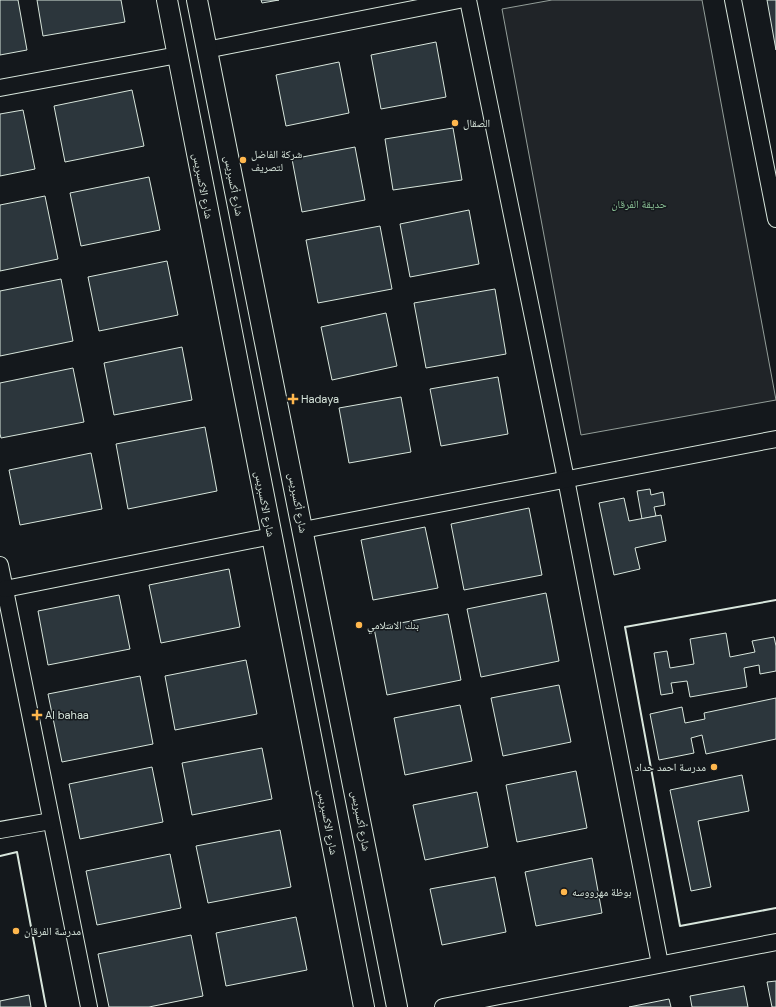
<svg xmlns="http://www.w3.org/2000/svg" width="776" height="1007" font-family="'DM Sans','Noto Naskh Arabic',sans-serif">
  <rect width="100%" height="100%" fill="#14181c"/>
  <polygon fill="#202428" stroke="#939e99" points="552,0 702,0 776,400 581,435 502,9"/>
  <g fill="#2c363c" stroke="#d8e6dc">
    <polygon points="0,0 18,0 27,50 0,55"/>
    <polygon points="37,0 121,0 125,22 43,36"/>
    <polygon points="261,0 279,0 262,3"/>
    <polygon points="767,0 776,0 776,50"/>
    <polygon points="436,42 446,97 381,109 371,55"/>
    <polygon points="339,62 349,113 286,126 276,75"/>
    <polygon points="132,90 144,146 65,162 54,106"/>
    <polygon points="23,110 35,169 0,176 0,114"/>
    <polygon points="453,128 462,180 393,190 385,139"/>
    <polygon points="355,147 365,200 302,212 292,159"/>
    <polygon points="149,177 160,230 81,246 70,193"/>
    <polygon points="45,196 58,259 0,271 0,205"/>
    <polygon points="469,210 479,264 410,277 400,224"/>
    <polygon points="380,226 392,289 318,303 306,240"/>
    <polygon points="167,261 178,315 99,331 88,277"/>
    <polygon points="61,279 73,341 0,356 0,291"/>
    <polygon points="495,289 506,354 426,368 414,303"/>
    <polygon points="386,313 397,366 332,380 321,327"/>
    <polygon points="182,347 192,400 114,415 104,363"/>
    <polygon points="73,368 84,422 1,438 0,434 0,383"/>
    <polygon points="498,377 508,434 441,446 430,389"/>
    <polygon points="401,397 411,452 349,463 339,408"/>
    <polygon points="205,427 217,491 128,509 116,444"/>
    <polygon points="91,453 102,509 20,525 9,470"/>
    <polygon points="650,489 651,495 663,492 665,505 654,507 656,516 642,519 637,491"/>
    <polygon points="624,498 629,521 661,515 666,541 635,548 640,569 614,575 599,503"/>
    <polygon points="529,508 542,575 464,590 451,524"/>
    <polygon points="425,527 438,588 373,600 361,540"/>
    <polygon points="229,569 240,627 161,643 149,585"/>
    <polygon points="546,593 559,661 481,677 467,609"/>
    <polygon points="119,595 130,649 48,665 38,611"/>
    <polygon points="448,614 461,680 387,695 374,628"/>
    <polygon points="726,633 730,657 755,652 752,641 774,637 776,646 776,671 760,674 759,665 744,668 747,687 690,697 687,681 671,683 673,693 661,695 654,653 667,651 670,668 694,664 690,639"/>
    <polygon points="246,660 257,714 175,730 165,676"/>
    <polygon points="140,676 153,744 62,762 48,694"/>
    <polygon points="559,685 571,742 503,756 491,698"/>
    <polygon points="776,698 776,739 706,754 702,735 691,738 694,753 659,760 650,714 682,707 685,723 705,719 704,713"/>
    <polygon points="460,705 472,761 405,775 394,718"/>
    <polygon points="262,748 272,799 192,815 182,763"/>
    <polygon points="152,767 163,822 80,839 69,784"/>
    <polygon points="576,771 587,828 517,842 506,785"/>
    <polygon points="742,775 749,811 698,821 711,887 691,891 670,790"/>
    <polygon points="477,792 488,847 425,860 413,805"/>
    <polygon points="280,830 291,887 208,903 196,846"/>
    <polygon points="170,854 181,908 97,925 86,871"/>
    <polygon points="592,858 602,913 536,926 525,872"/>
    <polygon points="495,877 506,932 442,945 430,889"/>
    <polygon points="296,917 307,970 226,986 216,933"/>
    <polygon points="191,935 203,996 149,1007 109,1007 98,954"/>
    <polygon points="776,981 776,1007 772,1007 767,982"/>
    <polygon points="744,986 748,1007 692,1007 690,996"/>
    <polygon points="29,995 31,1007 0,1007 0,1001"/>
    <polygon points="669,999 671,1007 629,1007"/>
  </g>
  <g fill="none" stroke-linecap="round" stroke-linejoin="round">
    <g stroke="#d8e6dc" stroke-width="18">
      <g id="minor">
        <polyline points="468,0 566,479 660,964"/>
        <polyline points="733,0 776,219"/>
        <polyline points="206,50 459,0"/>
        <polyline points="0,88 178,55"/>
        <polyline points="303,530 776,439"/>
        <polyline points="0,565 89,1007"/>
        <polyline points="5,589 272,536"/>
        <polyline points="0,830 51,821"/>
        <polyline points="443,1007 776,942"/>
      </g>
    </g>
    <g stroke="#d8e6dc" stroke-width="22">
      <g id="tertiary">
        <polyline points="167,0 364,1007"/>
        <polyline points="197,0 397,1007"/>
      </g>
    </g>
    <use href="#minor" stroke="#14181c" stroke-width="16"/>
    <use href="#tertiary" stroke="#14181c" stroke-width="20"/>
    <g stroke="#d8e6dc" stroke-width="2">
      <polyline points="776,600 625,627 680,926 776,908"/>
      <polyline points="0,856 17,852 46,1007"/>
    </g>
  </g>
  <g fill="#ffb74d" stroke="#14181c" stroke-width="1.5">
    <circle cx="455" cy="123" r="4"/>
    <circle cx="243" cy="160" r="4"/>
    <path d="M291 393h4v4h4v4h-4v4h-4v-4h-4v-4h4z"/>
    <circle cx="359" cy="625" r="4"/>
    <path d="M35 709h4v4h4v4h-4v4h-4v-4h-4v-4h4z"/>
    <circle cx="714" cy="767" r="4"/>
    <circle cx="564" cy="892" r="4"/>
    <circle cx="16" cy="931" r="4"/>
  </g>
  <g text-anchor="middle" dominant-baseline="central" stroke-width="3" stroke-linejoin="round" paint-order="stroke">
    <g font-size="11" fill="#d8e6dc" stroke="#14181c" text-anchor="start">
      <text x="463" y="123">الصقال</text>
      <text x="251" y="154">شركة الفاضل<tspan x="251" dy="13">لتصريف</tspan></text>
      <text x="301" y="399">Hadaya</text>
      <text x="367" y="625">بنك الاسلامي</text>
      <text x="45" y="715">Al bahaa</text>
      <text x="706" y="767" text-anchor="end">مدرسة احمد حداد</text>
      <text x="572" y="892">بوظة مهرووسه</text>
      <text x="24" y="931">مدرسة الفرقان</text>
    </g>
    <g font-size="11" fill="#d8e6dc" stroke="#14181c">
      <text transform="translate(203 186) rotate(79)">شارع الاكسبريس</text>
      <text transform="translate(234 186) rotate(79)">شارع أكسبريس</text>
      <text transform="translate(298 503) rotate(79)">شارع أكسبريس</text>
      <text transform="translate(265 504) rotate(79)">شارع الاكسبريس</text>
      <text transform="translate(361 821) rotate(79)">شارع أكسبريس</text>
      <text transform="translate(328 822) rotate(79)">شارع الاكسبريس</text>
    </g>
    <g font-size="11" fill="#8ac095" stroke="#14181c">
      <text x="639" y="204">حديقة الفرقان</text>
    </g>
  </g>
</svg>
